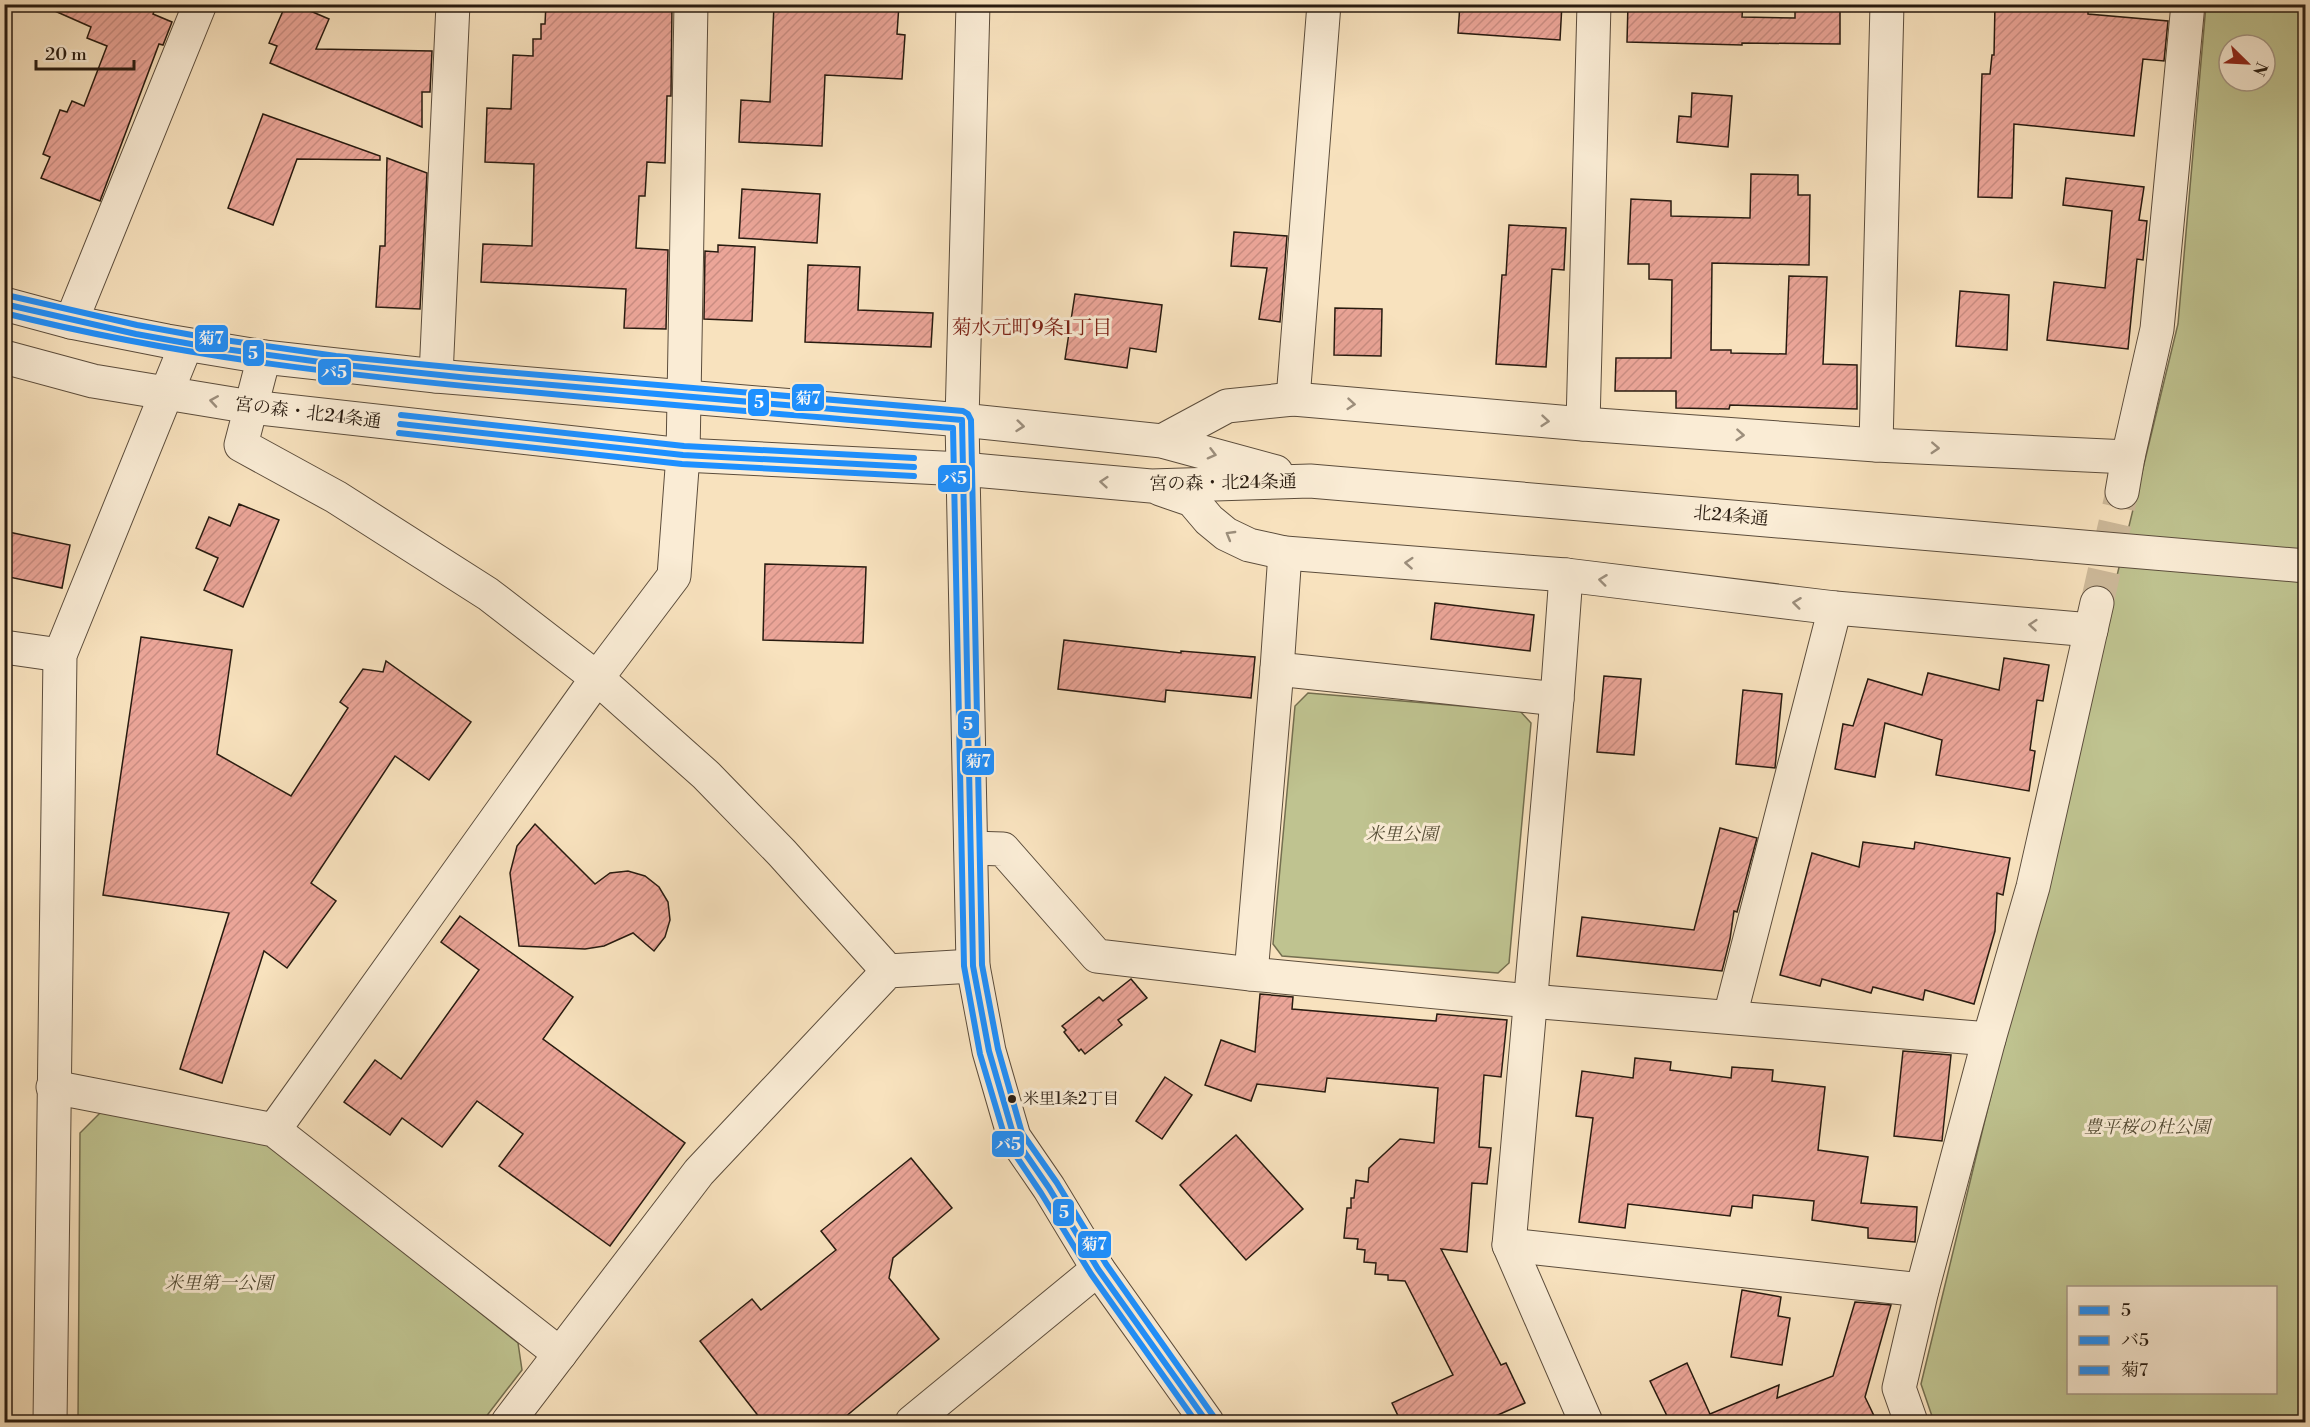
<svg xmlns="http://www.w3.org/2000/svg" width="2310" height="1427" font-family="'Libre Bodoni','Noto Serif JP',serif">
  <defs>
    <pattern id="building-hatch" width="6" height="6" patternUnits="userSpaceOnUse" patternTransform="scale(1.5)"><rect width="6" height="6" fill="#eba598"/><path d="M-1 1l2-2M0 6l6-6M5 7l2-2" fill="none" stroke="#ca8d82"/></pattern>
  </defs>
  <rect width="100%" height="100%" fill="#f8e2be"/>
  <filter id="stains"><feTurbulence type="fractalNoise" baseFrequency=".00333" numOctaves="4"/><feColorMatrix values="0 0 0 0 .2 0 0 0 0 .09 0 0 0 0 .02 0 0 0 .5 -.17"/></filter>
  <radialGradient id="worn" r=".72"><stop offset=".6" stop-color="#630" stop-opacity="0"/><stop offset="1" stop-color="#630" stop-opacity=".3"/></radialGradient>
  <g fill="#bfc390" stroke="#746f50" stroke-width="1.5" fill-rule="evenodd">
    <path d="M2206 5H2305V1422H1934L1921 1384 2178 324ZM2229 45H2265V81H2229ZM2068 1288H2276V1392H2068Z"/>
    <polygon points="1308,693 1520,711 1531,723 1509,963 1498,973 1282,956 1273,944 1295,706"/>
    <polygon points="101,1112 271,1146 518,1343 522,1370 482,1422 78,1422 80,1133"/>
  </g>
  <g fill="url(#building-hatch)" stroke="#281b10" stroke-width="1.5">
    <polygon points="39,4 157,4 153,14 172,22 163,45 159,44 100,201 41,178 50,157 43,154 60,110 67,112 72,101 84,106 107,46 87,38 91,27"/>
    <polygon points="286,4 294,4 329,19 316,49 432,51 430,92 422,92 422,127 270,63 277,46 269,43"/>
    <polygon points="546,4 672,4 671,96 667,96 665,163 647,162 645,196 639,196 636,248 668,250 666,329 624,328 626,289 481,282 483,244 532,246 534,164 485,162 487,108 511,109 513,55 533,56 533,39 541,39 541,24 545,24"/>
    <polygon points="774,4 899,4 897,34 905,35 902,79 825,75 822,146 739,142 741,100 770,102"/>
    <polygon points="1460,4 1562,4 1560,40 1458,33"/>
    <polygon points="1628,4 1743,4 1742,17 1795,18 1795,4 1840,4 1840,44 1742,43 1742,45 1627,42"/>
    <polygon points="1995,4 2088,4 2088,14 2168,21 2164,61 2143,59 2134,136 2014,124 2012,198 1978,197 1982,74 1990,74 1992,55 1994,55"/>
    <polygon points="1692,93 1732,96 1728,147 1677,142 1679,116 1691,117"/>
    <polygon points="263,114 380,156 380,160 297,159 273,225 228,208"/>
    <polygon points="387,158 427,173 420,309 376,307 380,246 385,246"/>
    <polygon points="1751,174 1798,175 1798,195 1810,195 1809,265 1712,263 1711,350 1731,350 1731,353 1786,354 1789,276 1827,277 1823,364 1857,365 1857,409 1730,405 1729,409 1676,408 1676,391 1615,391 1616,358 1671,358 1672,280 1649,279 1649,264 1628,264 1631,199 1671,201 1671,216 1750,218"/>
    <polygon points="2066,178 2144,187 2139,220 2147,221 2143,260 2137,259 2128,349 2047,340 2054,282 2105,288 2112,211 2063,205"/>
    <polygon points="742,189 820,194 817,243 739,238"/>
    <polygon points="1509,225 1566,228 1564,270 1552,269 1546,367 1496,364 1502,275 1506,275"/>
    <polygon points="1234,232 1287,236 1280,322 1259,319 1267,268 1231,266"/>
    <polygon points="718,245 755,247 752,321 704,319 705,251 718,252"/>
    <polygon points="808,265 860,267 858,310 933,313 931,347 805,342"/>
    <polygon points="1960,291 2009,295 2007,350 1956,346"/>
    <polygon points="1075,294 1162,305 1156,352 1130,348 1127,368 1065,359"/>
    <polygon points="1335,308 1382,309 1381,356 1334,355"/>
    <polygon points="239,504 279,520 243,607 204,590 218,558 196,548 209,517 230,526"/>
    <polygon points="4,531 70,545 62,588 4,576"/>
    <polygon points="765,564 866,567 863,643 763,640"/>
    <polygon points="1435,603 1534,615 1530,651 1431,639"/>
    <polygon points="141,637 232,650 217,754 291,796 348,708 340,702 363,669 383,672 386,661 471,722 429,780 395,756 311,883 336,901 287,968 264,951 222,1083 180,1069 229,913 103,895"/>
    <polygon points="1064,640 1181,653 1181,651 1255,657 1251,698 1166,690 1165,702 1058,689"/>
    <polygon points="2004,658 2049,665 2043,701 2037,700 2030,750 2035,751 2029,791 1936,775 1942,740 1885,723 1875,777 1835,769 1843,724 1853,726 1868,679 1922,695 1928,673 1999,690"/>
    <polygon points="1604,676 1641,679 1634,755 1597,752"/>
    <polygon points="1743,690 1782,694 1775,768 1736,764"/>
    <polygon points="535,824 595,884 610,873 628,871 645,876 659,887 668,902 670,920 665,937 654,951 633,933 604,946 585,949 519,946 510,873 517,846"/>
    <polygon points="1720,828 1757,838 1737,912 1734,911 1730,939 1722,971 1577,956 1582,917 1694,930"/>
    <polygon points="1863,842 1914,849 1915,842 2010,858 2003,895 1997,893 1995,931 1974,1004 1925,990 1923,1000 1873,987 1871,993 1822,979 1820,986 1780,975 1812,853 1859,867"/>
    <polygon points="460,916 573,997 543,1039 685,1143 610,1246 499,1166 523,1134 477,1101 442,1147 402,1118 390,1135 344,1102 375,1060 401,1079 479,970 441,942"/>
    <polygon points="1131,979 1147,998 1118,1020 1122,1025 1085,1054 1081,1049 1079,1051 1064,1032 1066,1030 1062,1026 1099,997 1103,1001"/>
    <polygon points="1260,994 1293,997 1292,1009 1422,1020 1436,1021 1437,1014 1507,1020 1501,1077 1484,1075 1479,1147 1491,1148 1487,1184 1472,1183 1467,1252 1441,1249 1501,1365 1506,1363 1525,1403 1482,1422 1401,1422 1392,1403 1453,1375 1405,1281 1388,1280 1388,1275 1375,1274 1376,1263 1364,1262 1365,1250 1357,1249 1358,1239 1344,1238 1347,1208 1351,1208 1351,1198 1354,1198 1356,1180 1368,1182 1369,1168 1400,1139 1434,1143 1438,1088 1327,1078 1325,1092 1257,1084 1251,1101 1205,1085 1221,1040 1255,1052"/>
    <polygon points="1903,1051 1951,1055 1942,1141 1894,1136"/>
    <polygon points="1635,1058 1671,1062 1670,1070 1731,1078 1732,1067 1773,1070 1772,1081 1825,1087 1818,1150 1868,1157 1861,1203 1917,1207 1915,1242 1868,1238 1868,1228 1812,1220 1814,1201 1753,1195 1752,1208 1732,1206 1730,1216 1628,1204 1625,1228 1579,1222 1593,1118 1576,1116 1582,1071 1633,1078"/>
    <polygon points="1165,1077 1192,1095 1162,1139 1136,1121"/>
    <polygon points="1236,1135 1303,1209 1246,1260 1180,1185"/>
    <polygon points="911,1158 952,1208 893,1258 889,1278 939,1339 839,1422 763,1422 700,1341 752,1299 761,1310 836,1250 821,1231"/>
    <polygon points="1742,1290 1781,1297 1778,1316 1790,1318 1782,1365 1731,1357"/>
    <polygon points="1855,1302 1891,1305 1865,1397 1877,1422 1670,1422 1650,1381 1687,1363 1710,1414 1779,1385 1777,1398 1833,1376"/>
  </g>
  <g fill="none" stroke-linecap="round" stroke-linejoin="round">
    <polyline stroke="#ceba9b" stroke-width="33" stroke-dasharray="33 16" stroke-linecap="butt" points="2097,603 2122,492"/>
    <g stroke="#5c4d3c" stroke-width="35">
      <g id="minor">
        <polyline points="973,4 962,420 973,966 989,1051 1014,1137 1049,1188 1098,1269 1207,1422"/>
        <polyline points="4,304 71,322 167,341 264,357 436,376 962,420 1162,441 1276,472"/>
        <polyline points="71,322 200,4"/>
        <polyline points="4,357 93,381 251,407 683,455 962,469 1151,486 1310,481 2306,566"/>
        <polyline points="264,357 241,445 336,497 488,594 597,678 706,775 782,853 888,971"/>
        <polyline points="436,376 453,4"/>
        <polyline points="1293,399 1324,4"/>
        <polyline points="1583,424 1594,4"/>
        <polyline points="1162,441 1227,406 1293,399 1583,424 1876,445 2128,457"/>
        <polyline points="1876,445 1887,4"/>
        <polyline points="1160,489 1192,500 1209,520 1226,534 1249,545 1285,553 1566,575 1835,608 2091,630"/>
        <polyline points="2122,492 2128,457 2157,329 2188,4"/>
        <polyline points="1566,575 1557,699 1509,1245 1586,1422"/>
        <polyline points="4,647 60,655"/>
        <polyline points="1277,669 1557,699"/>
        <polyline points="971,848 1003,849 1097,956 1251,974 1530,1001 1989,1039"/>
        <polyline points="1251,974 1277,669 1285,553"/>
        <polyline points="1730,1016 1835,608"/>
        <polyline points="53,1087 274,1130 560,1354"/>
        <polyline points="274,1130 597,678 674,576 683,455 691,4"/>
        <polyline points="1509,1245 1922,1290"/>
        <polyline points="50,1422 60,655 186,345"/>
        <polyline points="508,1422 699,1172 888,971 973,966"/>
        <polyline points="912,1422 1098,1269"/>
        <polyline points="1911,1422 1899,1388 1922,1290 1989,1039 2033,887 2097,603"/>
      </g>
    </g>
    <use href="#minor" stroke="#faecd5" stroke-width="33"/>
    <g stroke="#faecd5" stroke-width="10">
      <g id="bus-1">
        <polyline points="4,304 136,334 202,346 335,364 469,378 962,420 973,966 989,1051 1014,1137 1049,1188 1098,1269 1207,1422"/>
        <polyline points="400,424 683,455 914,467"/>
      </g>
    </g>
    <g stroke="#faecd5" stroke-width="10">
      <g id="bus-2">
        <path d="M4 313C184 358 358 377 541 393 678 406 816 417 953 428L964 966 980 1054 1006 1141 1041 1193 1091 1274 1196 1422"/>
        <polyline points="399,433 682,464 914,476"/>
      </g>
    </g>
    <g stroke="#faecd5" stroke-width="10">
      <g id="bus-3">
        <polyline points="6,295 137,325 203,337 336,356 470,369 963,411 968,414 971,420 982,965 998,1049 1022,1133 1057,1183 1106,1264 1214,1417"/>
        <polyline points="401,415 684,446 914,458"/>
      </g>
    </g>
    <use href="#bus-1" stroke="#1e90ff" stroke-width="6"/>
    <use href="#bus-2" stroke="#1e90ff" stroke-width="6"/>
    <use href="#bus-3" stroke="#1e90ff" stroke-width="6"/>
  </g>
  <defs><path id="oneway-chevron" d="M-2-3.5L2.5 0L-2 3.5" fill="none" stroke-width="1.6" stroke-linecap="round" stroke-linejoin="round" transform="scale(1.5)"/></defs>
  <g stroke="#9c8e7c">
    <use href="#oneway-chevron" transform="translate(214 401) rotate(-171)"/>
    <use href="#oneway-chevron" transform="translate(1351 404) rotate(5)"/>
    <use href="#oneway-chevron" transform="translate(1545 421) rotate(5)"/>
    <use href="#oneway-chevron" transform="translate(1020 426) rotate(6)"/>
    <use href="#oneway-chevron" transform="translate(1740 435) rotate(4)"/>
    <use href="#oneway-chevron" transform="translate(1935 448) rotate(3)"/>
    <use href="#oneway-chevron" transform="translate(1212 454) rotate(15)"/>
    <use href="#oneway-chevron" transform="translate(1104 482) rotate(-175)"/>
    <use href="#oneway-chevron" transform="translate(1230 535) rotate(-150)"/>
    <use href="#oneway-chevron" transform="translate(1409 563) rotate(-176)"/>
    <use href="#oneway-chevron" transform="translate(1603 580) rotate(-173)"/>
    <use href="#oneway-chevron" transform="translate(1797 603) rotate(-173)"/>
    <use href="#oneway-chevron" transform="translate(2033 625) rotate(-175)"/>
  </g>
  <circle fill="#281b10" stroke="#faecd5" stroke-width="2" cx="1012" cy="1099" r="5"/>
  <g text-anchor="middle" dominant-baseline="central" stroke-width="6" stroke-linejoin="round" paint-order="stroke">
    <g font-size="16" fill="#281b10" stroke="#faecd5" text-anchor="start">
      <text x="1023" y="1099">米里1条2丁目</text>
    </g>
    <g font-size="18" fill="#281b10" stroke="#faecd5">
      <text transform="translate(308 413) rotate(7)">宮の森・北24条通</text>
      <text transform="translate(1223 483) rotate(-1)">宮の森・北24条通</text>
      <text transform="translate(1731 516) rotate(5)">北24条通</text>
    </g>
    <g font-size="18" font-style="italic" fill="#554d36" stroke="#faecd5">
      <text x="1402" y="834">米里公園</text>
      <text x="2147" y="1127">豊平桜の杜公園</text>
      <text x="219" y="1283">米里第一公園</text>
    </g>
    <g font-size="20" fill="#7a1f14" stroke="#faecd5">
      <text x="1032" y="328">菊水元町9条1丁目</text>
    </g>
  </g>
  <g stroke="#faecd5" stroke-width="2">
    <rect x="194" y="324" width="35" height="29" rx="6" fill="#1e90ff"/>
    <rect x="242" y="339" width="23" height="28" rx="6" fill="#1e90ff"/>
    <rect x="317" y="358" width="35" height="28" rx="6" fill="#1e90ff"/>
    <rect x="791" y="383" width="34" height="29" rx="6" fill="#1e90ff"/>
    <rect x="747" y="388" width="23" height="29" rx="6" fill="#1e90ff"/>
    <rect x="937" y="464" width="34" height="29" rx="6" fill="#1e90ff"/>
    <rect x="957" y="710" width="23" height="29" rx="6" fill="#1e90ff"/>
    <rect x="961" y="747" width="34" height="29" rx="6" fill="#1e90ff"/>
    <rect x="991" y="1130" width="34" height="28" rx="6" fill="#1e90ff"/>
    <rect x="1052" y="1198" width="23" height="29" rx="6" fill="#1e90ff"/>
    <rect x="1077" y="1230" width="35" height="29" rx="6" fill="#1e90ff"/>
  </g>
  <g font-size="16" text-anchor="middle" font-weight="bold" fill="#fff">
    <text x="211" y="344">菊7</text>
    <text x="253" y="359">5</text>
    <text x="334" y="378">バ5</text>
    <text x="808" y="404">菊7</text>
    <text x="759" y="408">5</text>
    <text x="954" y="484">バ5</text>
    <text x="968" y="730">5</text>
    <text x="978" y="767">菊7</text>
    <text x="1008" y="1150">バ5</text>
    <text x="1064" y="1218">5</text>
    <text x="1094" y="1250">菊7</text>
  </g>
  <rect width="2310" height="1427" fill="none" stroke="#f8e2be" stroke-width="24"/>
  <rect x="6" y="6" width="2298" height="1415" fill="none" stroke="#281b10" stroke-width="3"/>
  <rect x="12" y="12" width="2286" height="1403" fill="none" stroke="#281b10" stroke-width="1.5"/>
  <rect x="2067" y="1286" width="210" height="108" fill="#faecd5" stroke="#a69886" stroke-width="1.5"/>
  <rect x="2079" y="1306" width="30" height="9" fill="#1e90ff" stroke="#a69886" stroke-width="1.5"/>
  <text x="2121" y="1316" font-size="18" fill="#281b10">5</text>
  <rect x="2079" y="1336" width="30" height="9" fill="#1e90ff" stroke="#a69886" stroke-width="1.5"/>
  <text x="2121" y="1346" font-size="18" fill="#281b10">バ5</text>
  <rect x="2079" y="1366" width="30" height="9" fill="#1e90ff" stroke="#a69886" stroke-width="1.5"/>
  <text x="2121" y="1376" font-size="18" fill="#281b10">菊7</text>
  <g transform="translate(2247 63) rotate(114)"><circle r="28" fill="#faecd5" stroke="#a69886" stroke-width="1.5"/>
  <path d="M0-4.5L10 22L0 15L-10 22Z" fill="#8f2418"/>
  <text y="-9" font-size="16" font-weight="bold" text-anchor="middle" fill="#281b10">N</text>
  </g>
  <path d="M36 60v9h98v-9" fill="none" stroke="#281b10" stroke-width="3"/>
  <text x="45" y="60" font-size="18" fill="#281b10" stroke="#faecd5" stroke-width="4.5" paint-order="stroke">20 m</text>
  <rect width="100%" height="100%" filter="url(#stains)"/>
  <rect width="100%" height="100%" fill="url(#worn)"/>
</svg>
